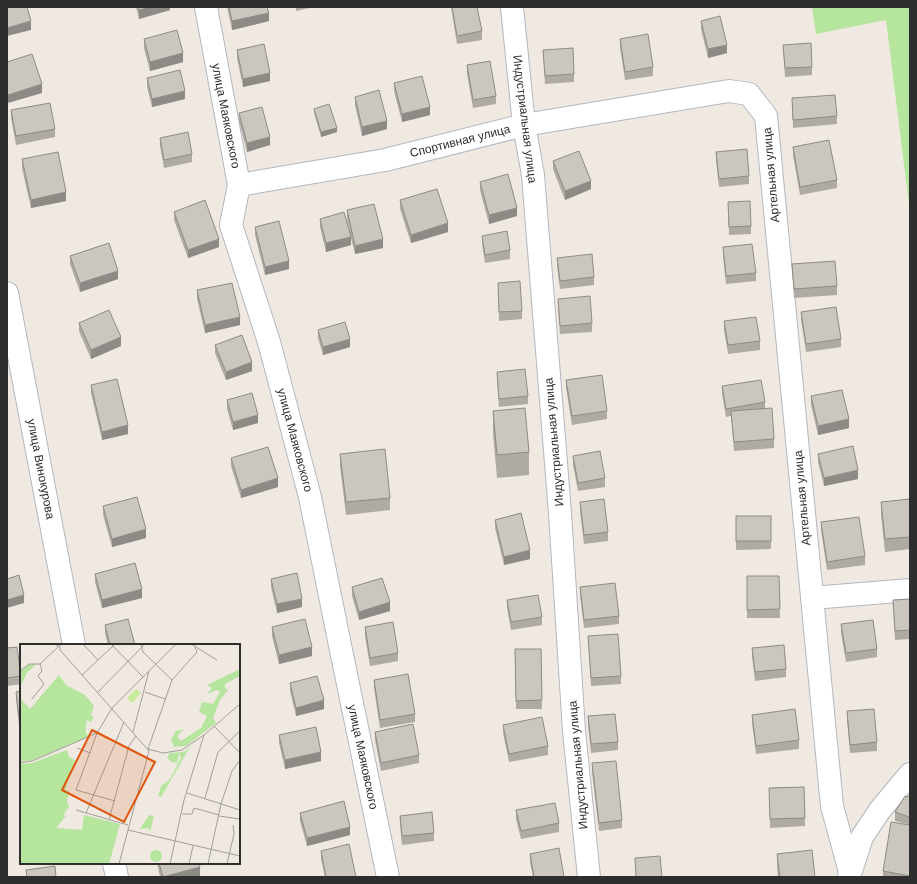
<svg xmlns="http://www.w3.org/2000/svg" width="917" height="884" font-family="Helvetica,sans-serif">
  <rect width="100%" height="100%" fill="#efe9e1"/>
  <polygon fill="#b6e59e" points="812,7 910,7 910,213 886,20 816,34"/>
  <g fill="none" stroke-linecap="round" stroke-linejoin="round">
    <g stroke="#b4b7c1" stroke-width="24">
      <g id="minor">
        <polyline points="206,7 239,185 231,225 269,342 310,497 342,655 388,877"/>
        <polyline points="512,7 524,125 533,175 560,513 574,731 589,877"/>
        <polyline points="239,185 385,160 524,125 729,91 749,94 766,116 832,806 850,872"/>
        <polyline points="812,598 910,590"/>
      </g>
    </g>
    <g stroke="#b4b7c1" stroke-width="24">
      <polyline id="tertiary" points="849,877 862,837 880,810 910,774"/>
    </g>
    <g stroke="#b4b7c1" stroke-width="24">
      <g id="secondary">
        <polyline points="7,293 74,645"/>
        <polyline points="114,863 117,877"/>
      </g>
    </g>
    <use href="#minor" stroke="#fff" stroke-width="22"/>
    <use href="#tertiary" stroke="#fff" stroke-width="22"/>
    <use href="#secondary" stroke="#fff" stroke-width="22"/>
  </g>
  <g fill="#afaba4">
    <polygon points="136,7 170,7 170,10 139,19"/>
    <polygon points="227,7 267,7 269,21 232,30"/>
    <polygon points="296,7 314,7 296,11"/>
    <polygon points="451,7 477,7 482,31 482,40 457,44"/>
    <polygon points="701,21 727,53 708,58 701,29"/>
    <polygon points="144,39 183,62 150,71 144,48"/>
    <polygon points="620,39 653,67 653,76 625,80 620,47"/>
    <polygon points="783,45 812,67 812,75 785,77"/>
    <polygon points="237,50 270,81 243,87 237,58"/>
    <polygon points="543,50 574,74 574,82 545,84"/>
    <polygon points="467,65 496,96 496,104 473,108 467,74"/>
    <polygon points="147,78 185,99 152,107 147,87"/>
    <polygon points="394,83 430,115 402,122 394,91"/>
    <polygon points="355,97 387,129 362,136 355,105"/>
    <polygon points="792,98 837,116 837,124 793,128"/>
    <polygon points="314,109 337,132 321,137 314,113"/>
    <polygon points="11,110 55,129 55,137 16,145 11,118"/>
    <polygon points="239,113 270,145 247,152 239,121"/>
    <polygon points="160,138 192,154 192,162 164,168 160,146"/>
    <polygon points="793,147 837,180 837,188 800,195 793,155"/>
    <polygon points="716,152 749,176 749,184 719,187 716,160"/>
    <polygon points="22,159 66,201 31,208 22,168"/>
    <polygon points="553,161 591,189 565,200 553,169"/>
    <polygon points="480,182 517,216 489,224 480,190"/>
    <polygon points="400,200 448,232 411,243 400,209"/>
    <polygon points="728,202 751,226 751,234 729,235"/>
    <polygon points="347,210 383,248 355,254 351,238 351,245 326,252 320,227 320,219 350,231 347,219"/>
    <polygon points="174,212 219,247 188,258 174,220"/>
    <polygon points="255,227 289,269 265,275 255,235"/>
    <polygon points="482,236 510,250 510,259 485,263 482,244"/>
    <polygon points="723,247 756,273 756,281 726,284 723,256"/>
    <polygon points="70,256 118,279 80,292 70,264"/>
    <polygon points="557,258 594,277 594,285 560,289 557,266"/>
    <polygon points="792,264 837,286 837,295 794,298"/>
    <polygon points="498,283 522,311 522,319 499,321"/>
    <polygon points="197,290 240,325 205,333 197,299"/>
    <polygon points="558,299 592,323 592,332 560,334 558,307"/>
    <polygon points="801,312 841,339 841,347 806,352 801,320"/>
    <polygon points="724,321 760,341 760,350 728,354 724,330"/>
    <polygon points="79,323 121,346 91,359 79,331"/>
    <polygon points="318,330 350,347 323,355 318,338"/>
    <polygon points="215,345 252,371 226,380 215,353"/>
    <polygon points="497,372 528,396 528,404 499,407 497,380"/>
    <polygon points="566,380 607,411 607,419 572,425 566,388"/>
    <polygon points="91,385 128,434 102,440 91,393"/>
    <polygon points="722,386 765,402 765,408 774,439 774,448 734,451 731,416 726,417 722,394"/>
    <polygon points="811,396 849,428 818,435 811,405"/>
    <polygon points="227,400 258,423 233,430 227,409"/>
    <polygon points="493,411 529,452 529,475 497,478 493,434"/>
    <polygon points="340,454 390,498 390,510 346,515 340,466"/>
    <polygon points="818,454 858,479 824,486 818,462"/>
    <polygon points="573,456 605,478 605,487 578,491 573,465"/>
    <polygon points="231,458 278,487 241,498 231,466"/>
    <polygon points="910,499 910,549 885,552 881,515 881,502"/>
    <polygon points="580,502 608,532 608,541 584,544 580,511"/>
    <polygon points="103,506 146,538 112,547 103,515"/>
    <polygon points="736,516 771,516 771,549 736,550"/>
    <polygon points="495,520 530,559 504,565 495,528"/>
    <polygon points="821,522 865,556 865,565 827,570 821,530"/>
    <polygon points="95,574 142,598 102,608 95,582"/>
    <polygon points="747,576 779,576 780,618 747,618"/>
    <polygon points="271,579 302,607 277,613 271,587"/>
    <polygon points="352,587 390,611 359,620 352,596"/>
    <polygon points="580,587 619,616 619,624 584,628 580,595"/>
    <polygon points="910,599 910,639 895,640 893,600"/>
    <polygon points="507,600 542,617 542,625 511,630 507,608"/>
    <polygon points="841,624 877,649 877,657 846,662 841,633"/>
    <polygon points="105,625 135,645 108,645 105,633"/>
    <polygon points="272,627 312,656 279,664 272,636"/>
    <polygon points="365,627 398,653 398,661 370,666 365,636"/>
    <polygon points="588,636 621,676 621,684 591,686"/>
    <polygon points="7,648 21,672 21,684 7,686"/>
    <polygon points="752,648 786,669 786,677 755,681 752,656"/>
    <polygon points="515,649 541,649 542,709 516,709"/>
    <polygon points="374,680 415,714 415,722 380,728 374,688"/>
    <polygon points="290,683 324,709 296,716 290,691"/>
    <polygon points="21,691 21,725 19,725 16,700 16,692"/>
    <polygon points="847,711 877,742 877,751 850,753 847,720"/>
    <polygon points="752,715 799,740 799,749 756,754 752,723"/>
    <polygon points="588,716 618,742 618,750 591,753 588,725"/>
    <polygon points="503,725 548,746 548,755 509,762 503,733"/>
    <polygon points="375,732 419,755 419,763 381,771 375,740"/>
    <polygon points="279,735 321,761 285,769 279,743"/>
    <polygon points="592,763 622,820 622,828 599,831 592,772"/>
    <polygon points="804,787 805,826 770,828 769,788"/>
    <polygon points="910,797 910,877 883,877 883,871 907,824 895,821 895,812"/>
    <polygon points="516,810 559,823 559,832 521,839 516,819"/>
    <polygon points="300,813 350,835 307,846 300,821"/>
    <polygon points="400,816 434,833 434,841 402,845 400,824"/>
    <polygon points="321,851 356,877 325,877 321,859"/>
    <polygon points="530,854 564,877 533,877 530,862"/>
    <polygon points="777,854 815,877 778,877 777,867"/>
    <polygon points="157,863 199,863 200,876 195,877 160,877"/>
  </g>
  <g fill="#8e8b86">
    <polygon points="151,7 170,7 170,10 139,19 139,10"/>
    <polygon points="269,13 269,21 232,30 232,21"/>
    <polygon points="31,21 31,30 7,36 7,28"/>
    <polygon points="727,45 727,53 708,58 708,49"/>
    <polygon points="183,53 183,62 150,71 150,62"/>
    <polygon points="270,73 270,81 243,87 243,79"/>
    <polygon points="42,84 42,93 8,103 8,95"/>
    <polygon points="185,91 185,99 152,107 152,99"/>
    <polygon points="430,107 430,115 402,122 402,114"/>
    <polygon points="387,121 387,129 362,136 362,127"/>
    <polygon points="337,128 337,132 321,137 321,132"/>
    <polygon points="270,137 270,145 247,152 247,143"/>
    <polygon points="591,181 591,189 565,200 565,191"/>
    <polygon points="66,192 66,201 31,208 31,200"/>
    <polygon points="517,208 517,216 489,224 489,215"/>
    <polygon points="448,223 448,232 411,243 411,235"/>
    <polygon points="351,237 351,245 326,252 326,243"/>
    <polygon points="219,239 219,247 188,258 188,250"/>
    <polygon points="383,239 383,248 355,254 355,246"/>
    <polygon points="289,261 289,269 265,275 265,267"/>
    <polygon points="118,271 118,279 80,292 80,283"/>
    <polygon points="240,317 240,325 205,333 205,325"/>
    <polygon points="121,337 121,346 91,359 91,350"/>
    <polygon points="350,339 350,347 323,355 323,347"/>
    <polygon points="252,362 252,371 226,380 226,372"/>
    <polygon points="258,415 258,423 233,430 233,422"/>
    <polygon points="849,419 849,428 818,435 818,426"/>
    <polygon points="128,425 128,434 102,440 102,432"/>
    <polygon points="858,470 858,479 824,486 824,478"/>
    <polygon points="278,478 278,487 241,498 241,490"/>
    <polygon points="146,529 146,538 112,547 112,539"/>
    <polygon points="530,550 530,559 504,565 504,557"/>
    <polygon points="142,589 142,598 102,608 102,600"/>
    <polygon points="24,595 24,603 7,608 7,600"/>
    <polygon points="302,599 302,607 277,613 277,604"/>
    <polygon points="390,602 390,611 359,620 359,612"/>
    <polygon points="312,647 312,656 279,664 279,655"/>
    <polygon points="324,700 324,709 296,716 296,708"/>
    <polygon points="321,752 321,761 285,769 285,760"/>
    <polygon points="910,816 910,825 909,825 909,817"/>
    <polygon points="350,827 350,835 307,846 307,838"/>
    <polygon points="200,867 200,876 195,877 164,877"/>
  </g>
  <g fill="#cbc7bf" stroke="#8e8b86">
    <polygon points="7,7 27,7 31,21 7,28"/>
    <polygon points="138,7 151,7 139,10"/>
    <polygon points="229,7 267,7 269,13 232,21"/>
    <polygon points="452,7 477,7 482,31 457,36"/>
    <polygon points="720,16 727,45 708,49 701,21"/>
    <polygon points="177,30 183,53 150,62 144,39"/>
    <polygon points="648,34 653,67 625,72 620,39"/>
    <polygon points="811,43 812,67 785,68 783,45"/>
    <polygon points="264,44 270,73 243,79 237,50"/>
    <polygon points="573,48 574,74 545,76 543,50"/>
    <polygon points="32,54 42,84 8,95 7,93 7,62"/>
    <polygon points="490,61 496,96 473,100 467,65"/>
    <polygon points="180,70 185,91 152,99 147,78"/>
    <polygon points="422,76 430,107 402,114 394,83"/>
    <polygon points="379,90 387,121 362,127 355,97"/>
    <polygon points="835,95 837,116 793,120 792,98"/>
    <polygon points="50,103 55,129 16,136 11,110"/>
    <polygon points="329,104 337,128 321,132 314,109"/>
    <polygon points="262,107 270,137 247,143 239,113"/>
    <polygon points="188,132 192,154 164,160 160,138"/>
    <polygon points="829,140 837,180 800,187 793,147"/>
    <polygon points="747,149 749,176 719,179 716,152"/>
    <polygon points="579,151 591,181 565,191 553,161"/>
    <polygon points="58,152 66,192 31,200 22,159"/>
    <polygon points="508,174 517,208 489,215 480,182"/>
    <polygon points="437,189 448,223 411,235 400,200"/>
    <polygon points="205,200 219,239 188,250 174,212"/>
    <polygon points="750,201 751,226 729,227 728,202"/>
    <polygon points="374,204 383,239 355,246 347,210"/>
    <polygon points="344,212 351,237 326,243 320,219"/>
    <polygon points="279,221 289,261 265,267 255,227"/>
    <polygon points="507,231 510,250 485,255 482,236"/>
    <polygon points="109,243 118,271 80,283 70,256"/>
    <polygon points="752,244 756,273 726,276 723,247"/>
    <polygon points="592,254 594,277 560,281 557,258"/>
    <polygon points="835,261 837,286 794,289 792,264"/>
    <polygon points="520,281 522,311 499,312 498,283"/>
    <polygon points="232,283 240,317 205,325 197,290"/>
    <polygon points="590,296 592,323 560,326 558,299"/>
    <polygon points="836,307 841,339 806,344 801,312"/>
    <polygon points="109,310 121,337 91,350 79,323"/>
    <polygon points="756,317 760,341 728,345 724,321"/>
    <polygon points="345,322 350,339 323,347 318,330"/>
    <polygon points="242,335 252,362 226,372 215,345"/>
    <polygon points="525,369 528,396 499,399 497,372"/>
    <polygon points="602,375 607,411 572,416 566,380"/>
    <polygon points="117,379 128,425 102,432 91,385"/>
    <polygon points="761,380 765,402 726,409 722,386"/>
    <polygon points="842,390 849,419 818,426 811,396"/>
    <polygon points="252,393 258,415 233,422 227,400"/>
    <polygon points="525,408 529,452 497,455 493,411"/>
    <polygon points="772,408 774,439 734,442 731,411"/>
    <polygon points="853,446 858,470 824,478 818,454"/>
    <polygon points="268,447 278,478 241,490 231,458"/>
    <polygon points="385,449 390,498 346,502 340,454"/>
    <polygon points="600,451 605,478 578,483 573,456"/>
    <polygon points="137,497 146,529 112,539 103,506"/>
    <polygon points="604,499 608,532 584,535 580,502"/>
    <polygon points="910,499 910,537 885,539 881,502"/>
    <polygon points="521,513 530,550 504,557 495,520"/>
    <rect x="736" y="516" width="35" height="25"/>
    <polygon points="859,517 865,556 827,562 821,522"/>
    <polygon points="135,563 142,589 102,600 95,574"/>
    <polygon points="297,573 302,599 277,604 271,579"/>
    <polygon points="19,575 24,595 7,600 7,579"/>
    <polygon points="747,576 779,576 780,609 747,610"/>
    <polygon points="382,578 390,602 359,612 352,587"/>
    <polygon points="615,583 619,616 584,620 580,587"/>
    <polygon points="538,595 542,617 511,622 507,600"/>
    <polygon points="910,599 910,630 895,631 893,600"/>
    <polygon points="128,619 135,645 110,645 105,625"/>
    <polygon points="305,619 312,647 279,655 272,627"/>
    <polygon points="873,620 877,649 846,653 841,624"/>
    <polygon points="393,622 398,653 370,658 365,627"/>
    <polygon points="618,634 621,676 591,678 588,636"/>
    <polygon points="784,645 786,669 755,672 752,648"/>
    <polygon points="17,647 21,676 7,678 7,648"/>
    <polygon points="515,649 541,649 542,700 516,701"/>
    <polygon points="408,674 415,714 380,720 374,680"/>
    <polygon points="317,676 324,700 296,708 290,683"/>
    <polygon points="21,691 21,716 19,717 16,692"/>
    <polygon points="795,709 799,740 756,746 752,715"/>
    <polygon points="874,709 877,742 850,745 847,711"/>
    <polygon points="615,714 618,742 591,744 588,716"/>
    <polygon points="542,717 548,746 509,754 503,725"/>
    <polygon points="413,724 419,755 381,763 375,732"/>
    <polygon points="316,727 321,752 285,760 279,735"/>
    <polygon points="616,761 622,820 599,823 592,763"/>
    <polygon points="804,787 805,818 770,819 769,788"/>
    <polygon points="905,796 910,797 910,816 909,817 895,812"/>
    <polygon points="344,801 350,827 307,838 300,813"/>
    <polygon points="555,803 559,823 521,831 516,810"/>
    <polygon points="432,812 434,833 402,836 400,816"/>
    <polygon points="891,822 910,825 910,876 883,871"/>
    <polygon points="349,844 356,877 326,877 321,851"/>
    <polygon points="559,848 564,877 534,877 530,854"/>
    <polygon points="812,850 815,877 780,877 777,854"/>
    <polygon points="660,856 662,877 636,877 635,858"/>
    <polygon points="159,863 199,863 200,867 163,877"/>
    <polygon points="55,866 56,877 27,877 26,870"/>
  </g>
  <g text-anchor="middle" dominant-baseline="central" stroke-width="3.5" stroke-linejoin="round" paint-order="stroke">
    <g font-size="12" fill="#2e2e2e" stroke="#fff">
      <text transform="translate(226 116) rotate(79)">улица Маяковского</text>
      <text transform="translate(525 119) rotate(83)">Индустриальная улица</text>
      <text transform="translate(460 141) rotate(-14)">Спортивная улица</text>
      <text transform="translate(771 175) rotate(-95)">Артельная улица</text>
      <text transform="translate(295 440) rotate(75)">улица Маяковского</text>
      <text transform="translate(554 442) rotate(-95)">Индустриальная улица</text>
      <text transform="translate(41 469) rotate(79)">улица Винокурова</text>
      <text transform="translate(802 498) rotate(-95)">Артельная улица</text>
      <text transform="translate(363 757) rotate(78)">улица Маяковского</text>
      <text transform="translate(578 765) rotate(-95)">Индустриальная улица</text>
    </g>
  </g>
  <g transform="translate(20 644)">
    <rect width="220" height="220" fill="#efe9e1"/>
    <path d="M17 19 7 29 0 43V27L8 21ZM220 25V32L205 40V44L208 46 200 56 193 74 196 79 166 102 154 103 151 96 156 87 164 85 157 92 161 97 181 84 187 72 179 68 182 58 193 60 200 48 197 46 187 50 192 44 187 41ZM39 31 46 41 65 51 74 62 71 71 74 73 71 78 67 76 66 80V90L70 92 13 116 0 118V54L10 65ZM170 103 141 153 138 152 141 142 150 135 161 114 159 110 157 119 151 118 147 113 150 109 164 108ZM47 106 49 113 55 116 45 146 50 148 47 156 49 163 43 171 46 172 36 184 62 186 64 171 100 180 89 220H0V120L12 119ZM129 171 134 172 130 188 128 184 120 185ZM130 212a6 6 0 1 1 12 0a6 6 0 1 1-12 0Z" fill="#b6e59e"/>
    <path d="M116 45 121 49 112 59 107 54Z" fill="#c9ec9a"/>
    <path fill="none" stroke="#a29e99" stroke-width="1" d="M40 0V6L129 107 99 220M63 0 78 16M91 0 123 33M121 0 123 8 152 36M171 0 197 16M175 3 177 8 152 36 128 105 143 109 162 106 184 91M0 27 9 20H20M62 31 95 0M78 48 125 0M125 48 145 55M12 55 24 40 18 32 22 27 20 20 39 2 34 0M194 82 220 109M113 88 129 27M57 104 70 109M0 119 12 117 77 89M167 149 220 166M185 154 198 108 220 87M95 157 56 146 77 89 92 64 156 0M56 166 108 181M66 169 104 78M162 170H172L174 164 199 171M199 172 220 175M89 176 109 102 116 92M108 186 220 212M150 220 164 156 184 91 220 60M169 220 173 202M188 220 201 160 212 127 220 116M207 220 214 190 213 181"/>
    <path fill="#df570e" fill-opacity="0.15" stroke="#df570e" stroke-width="2" d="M72 86 135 118 104 178 42 146Z"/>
    <rect width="220" height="220" fill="none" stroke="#2e2e2e" stroke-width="2"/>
  </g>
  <rect width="917" height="884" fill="none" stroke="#2e2e2e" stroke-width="16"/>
</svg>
